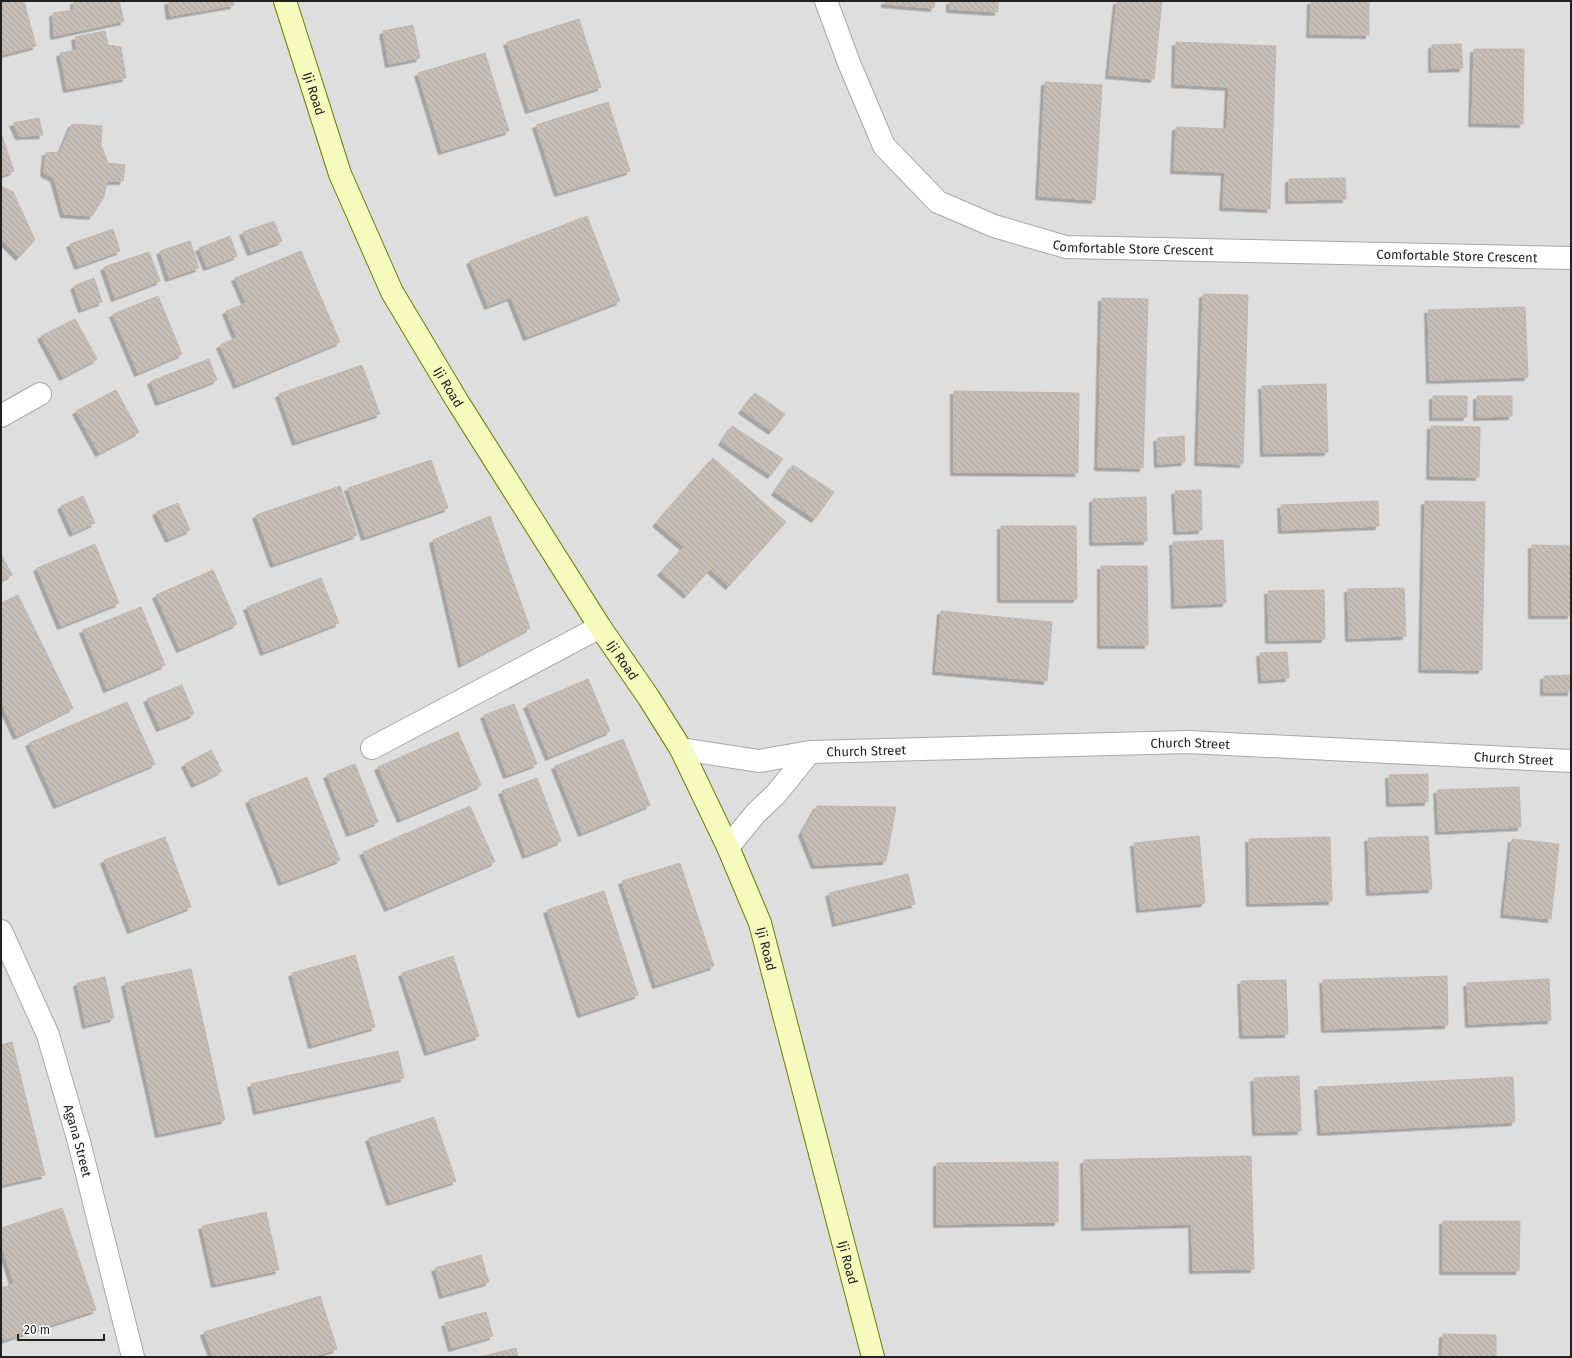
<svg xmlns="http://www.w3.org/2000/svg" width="1572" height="1358" viewBox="0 0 1572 1358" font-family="'Fira Sans',sans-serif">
<defs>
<pattern id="building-back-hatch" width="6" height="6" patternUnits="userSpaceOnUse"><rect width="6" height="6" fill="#c7beb7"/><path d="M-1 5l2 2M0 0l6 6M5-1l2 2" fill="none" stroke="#aba39d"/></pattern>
<filter id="shadow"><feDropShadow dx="-3.5" dy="3.5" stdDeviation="0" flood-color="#0004"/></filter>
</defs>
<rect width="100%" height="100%" fill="#f2efe8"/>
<!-- residential -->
<path fill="#dfdede" d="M1 1H1571V1357H1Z"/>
<!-- building -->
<path fill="url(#building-back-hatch)" stroke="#c4b6aa" filter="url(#shadow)" d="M1 1H24L36 46 1 55Z
M74 1H119L124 21 54 36 53 13 74 10Z
M168 1H233L234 5 170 16Z
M885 1H935L934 8 885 4Z
M950 1H998V12L950 9Z
M1117 1H1162L1154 79 1109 75Z
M1311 1H1369V35L1310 34Z
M579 19 601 87 529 110 507 42Z
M413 25 420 58 389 64 383 31Z
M105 31 108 45 121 47 126 78 67 89 60 53 77 50 75 37Z
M1176 42 1276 46 1270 209 1223 207 1225 172 1174 170 1176 127 1227 129 1229 87 1175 84Z
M1461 44 1463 68 1432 69V45Z
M1474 49H1524L1523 124 1472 123Z
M485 53 509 131 442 151 418 73Z
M1045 82 1102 85 1095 200 1039 196Z
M608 102 630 171 558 193 536 125Z
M39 118 43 135 19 136 13 123Z
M72 124 102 126 101 145 108 163 125 165 123 181H107L104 197 92 216 64 214 54 178 44 173 46 152 60 153Z
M1 133 14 171 1 176Z
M1345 178 1346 199 1289 200V179Z
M1 186 13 192 35 240 19 257 1 239Z
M587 216 620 301 527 337 511 297 488 306 470 261Z
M274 221 282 241 251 252 243 232Z
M113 229 120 251 78 266 70 244Z
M230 236 237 256 207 267 199 248Z
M190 241 199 268 169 278 160 251Z
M301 251 340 342 237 385 220 345 237 338 226 311 246 303 235 278Z
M149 252 160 281 115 298 104 267Z
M94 278 102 302 82 309 74 286Z
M1203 294 1248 295 1243 464 1198 462Z
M158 296 182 354 138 373 113 314Z
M1102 298 1148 299 1143 468 1098 467Z
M1525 307 1528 377 1430 380 1428 310Z
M75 319 97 359 63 377 41 336Z
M209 359 217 380 159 402 151 381Z
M362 365 380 414 296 442 279 394Z
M1326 384 1328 452 1264 453 1262 386Z
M116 390 139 432 99 453 76 411Z
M954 391 1079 393 1078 473 954 472Z
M755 393 785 414 772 431 742 410Z
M1433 396H1467V417H1433Z
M1477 396H1512V416L1477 417Z
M732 426 783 459 771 475 722 442Z
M1431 426 1480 427 1479 477 1430 476Z
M1184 436 1185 462 1158 464 1157 438Z
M713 458 786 522 729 586 710 569 687 595 661 572 684 547 656 523Z
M431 460 448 508 365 537 348 488Z
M793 465 834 492 815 519 775 492Z
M340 486 357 535 274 564 256 515Z
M1201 490 1202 530 1177 531 1175 491Z
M83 496 95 523 73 533 61 506Z
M1146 497 1147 541 1093 542V499Z
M1378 501 1379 526 1282 530 1281 505Z
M1425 501 1485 502 1482 670 1422 669Z
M178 503 190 530 169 539 156 512Z
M490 516 530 628 462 664 433 540Z
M1001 526H1076L1077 599H1001Z
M1223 540 1226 603 1175 605 1173 542Z
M95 544 119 603 61 626 37 568Z
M1532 545 1571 546V615H1532Z
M1 554 12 575 1 580Z
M1101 566H1147L1148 645H1101Z
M213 570 237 624 180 649 156 595Z
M321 578 339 623 264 652 247 607Z
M1404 588 1406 636 1349 638 1348 589Z
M1324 590 1325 639 1269 640 1268 591Z
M18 595 73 708 17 736 1 702V603Z
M141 607 165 665 107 689 83 630Z
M941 611 1052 622 1047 681 936 671Z
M1287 652 1289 678 1262 680 1260 653Z
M1571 675V692H1544V676Z
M588 679 610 731 549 757 527 705Z
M182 685 194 714 160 728 147 699Z
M127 702 155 764 57 805 29 743Z
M514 704 537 764 507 775 484 715Z
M458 732 481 785 401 819 378 767Z
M623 739 650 805 582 833 555 766Z
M211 750 222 771 195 784 185 764Z
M355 764 378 822 350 833 327 775Z
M1428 774V802L1390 803 1389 775Z
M307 777 340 860 282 882 249 800Z
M537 778 561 841 526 855 502 791Z
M1519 787 1521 827 1439 831 1437 790Z
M470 806 495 862 388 908 363 852Z
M817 806 896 807 886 861 815 865 802 833Z
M1199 836 1205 903 1140 909 1134 843Z
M1428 836 1432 889 1370 892 1368 838Z
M165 837 191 907 131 930 104 860Z
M1330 837 1332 901 1250 903 1249 839Z
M1512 839 1559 844 1551 919 1504 914Z
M680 863 714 966 656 985 622 881Z
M908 874 915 904 836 923 829 893Z
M604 891 638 995 581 1014 547 910Z
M355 955 375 1027 312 1045 292 973Z
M453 956 479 1036 428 1052 402 973Z
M191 969 225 1120 159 1134 125 983Z
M1447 976 1448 1025 1325 1029 1323 980Z
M105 977 114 1018 86 1025 77 983Z
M1549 979 1551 1020 1469 1024 1467 983Z
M1286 980 1288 1034 1243 1035 1241 981Z
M12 1042 45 1175 1 1185V1045Z
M398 1051 404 1078 257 1111 251 1084Z
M1299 1076 1301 1131 1256 1132 1254 1078Z
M1513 1077 1515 1122 1321 1132 1318 1087Z
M434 1117 456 1181 390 1202 369 1138Z
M1251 1156 1254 1269 1193 1270 1192 1224 1085 1227 1084 1160Z
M1058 1162V1222L937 1224V1163Z
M62 1208 96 1310 4 1340 1 1332V1288L14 1284 1 1244V1228Z
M266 1212 279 1270 215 1284 202 1226Z
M1443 1221H1520L1519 1271H1443Z
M481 1255 489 1282 443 1295 435 1268Z
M320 1296 337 1349 310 1357H213L204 1332Z
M486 1312 493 1336 452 1348 445 1323Z
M1443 1334 1496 1335V1357H1442Z
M516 1348 518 1357H480Z"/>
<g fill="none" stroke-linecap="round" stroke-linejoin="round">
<!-- street casing -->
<g stroke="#a8a8a8" stroke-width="24">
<g id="street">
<path id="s1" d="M826 1 849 63 884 146 938 202 994 226 1066 247 1571 258"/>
<path d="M1 416 40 394"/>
<path d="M372 748 600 627"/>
<path id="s2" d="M681 749 759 761 810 752 1188 742 1571 761"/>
<path d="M728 847 756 813 776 794 810 752"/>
<path id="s3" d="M1 931 48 1035 79 1142 133 1357"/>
</g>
</g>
<!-- secondary casing -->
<g stroke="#6c7e03" stroke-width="24">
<g id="secondary">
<path id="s4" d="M285 1 340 174 392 292 456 399 600 627 649 698 681 749 728 847 760 923 873 1357"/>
</g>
</g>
<!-- street -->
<use href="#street" stroke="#fff" stroke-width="22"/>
<!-- secondary -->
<use href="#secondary" stroke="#f6fbbd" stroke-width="22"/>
</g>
<g text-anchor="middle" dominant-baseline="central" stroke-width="3" stroke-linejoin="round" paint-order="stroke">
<!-- street labels -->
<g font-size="13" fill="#212121" stroke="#fff">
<text stroke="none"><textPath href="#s4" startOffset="97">Iji Road</textPath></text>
<text stroke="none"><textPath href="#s1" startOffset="437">Comfortable Store Crescent</textPath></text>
<text stroke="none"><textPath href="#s1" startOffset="761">Comfortable Store Crescent</textPath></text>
<text stroke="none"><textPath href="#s4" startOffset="421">Iji Road</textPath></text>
<text stroke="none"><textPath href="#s4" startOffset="745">Iji Road</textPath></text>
<text stroke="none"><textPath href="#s2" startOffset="511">Church Street</textPath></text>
<text stroke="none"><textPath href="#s2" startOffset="187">Church Street</textPath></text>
<text stroke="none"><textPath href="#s2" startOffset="835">Church Street</textPath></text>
<text stroke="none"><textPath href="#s4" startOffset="1069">Iji Road</textPath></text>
<text stroke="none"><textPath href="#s3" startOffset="224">Agana Street</textPath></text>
<text stroke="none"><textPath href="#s4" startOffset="1393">Iji Road</textPath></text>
</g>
</g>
<!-- border -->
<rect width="1572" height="1358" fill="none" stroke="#212121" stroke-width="4"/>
<!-- scale -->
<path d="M18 1334v6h86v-6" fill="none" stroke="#212121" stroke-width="2"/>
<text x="24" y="1334" font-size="12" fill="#212121" stroke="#ffffff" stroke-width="3" paint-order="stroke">20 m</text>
</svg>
